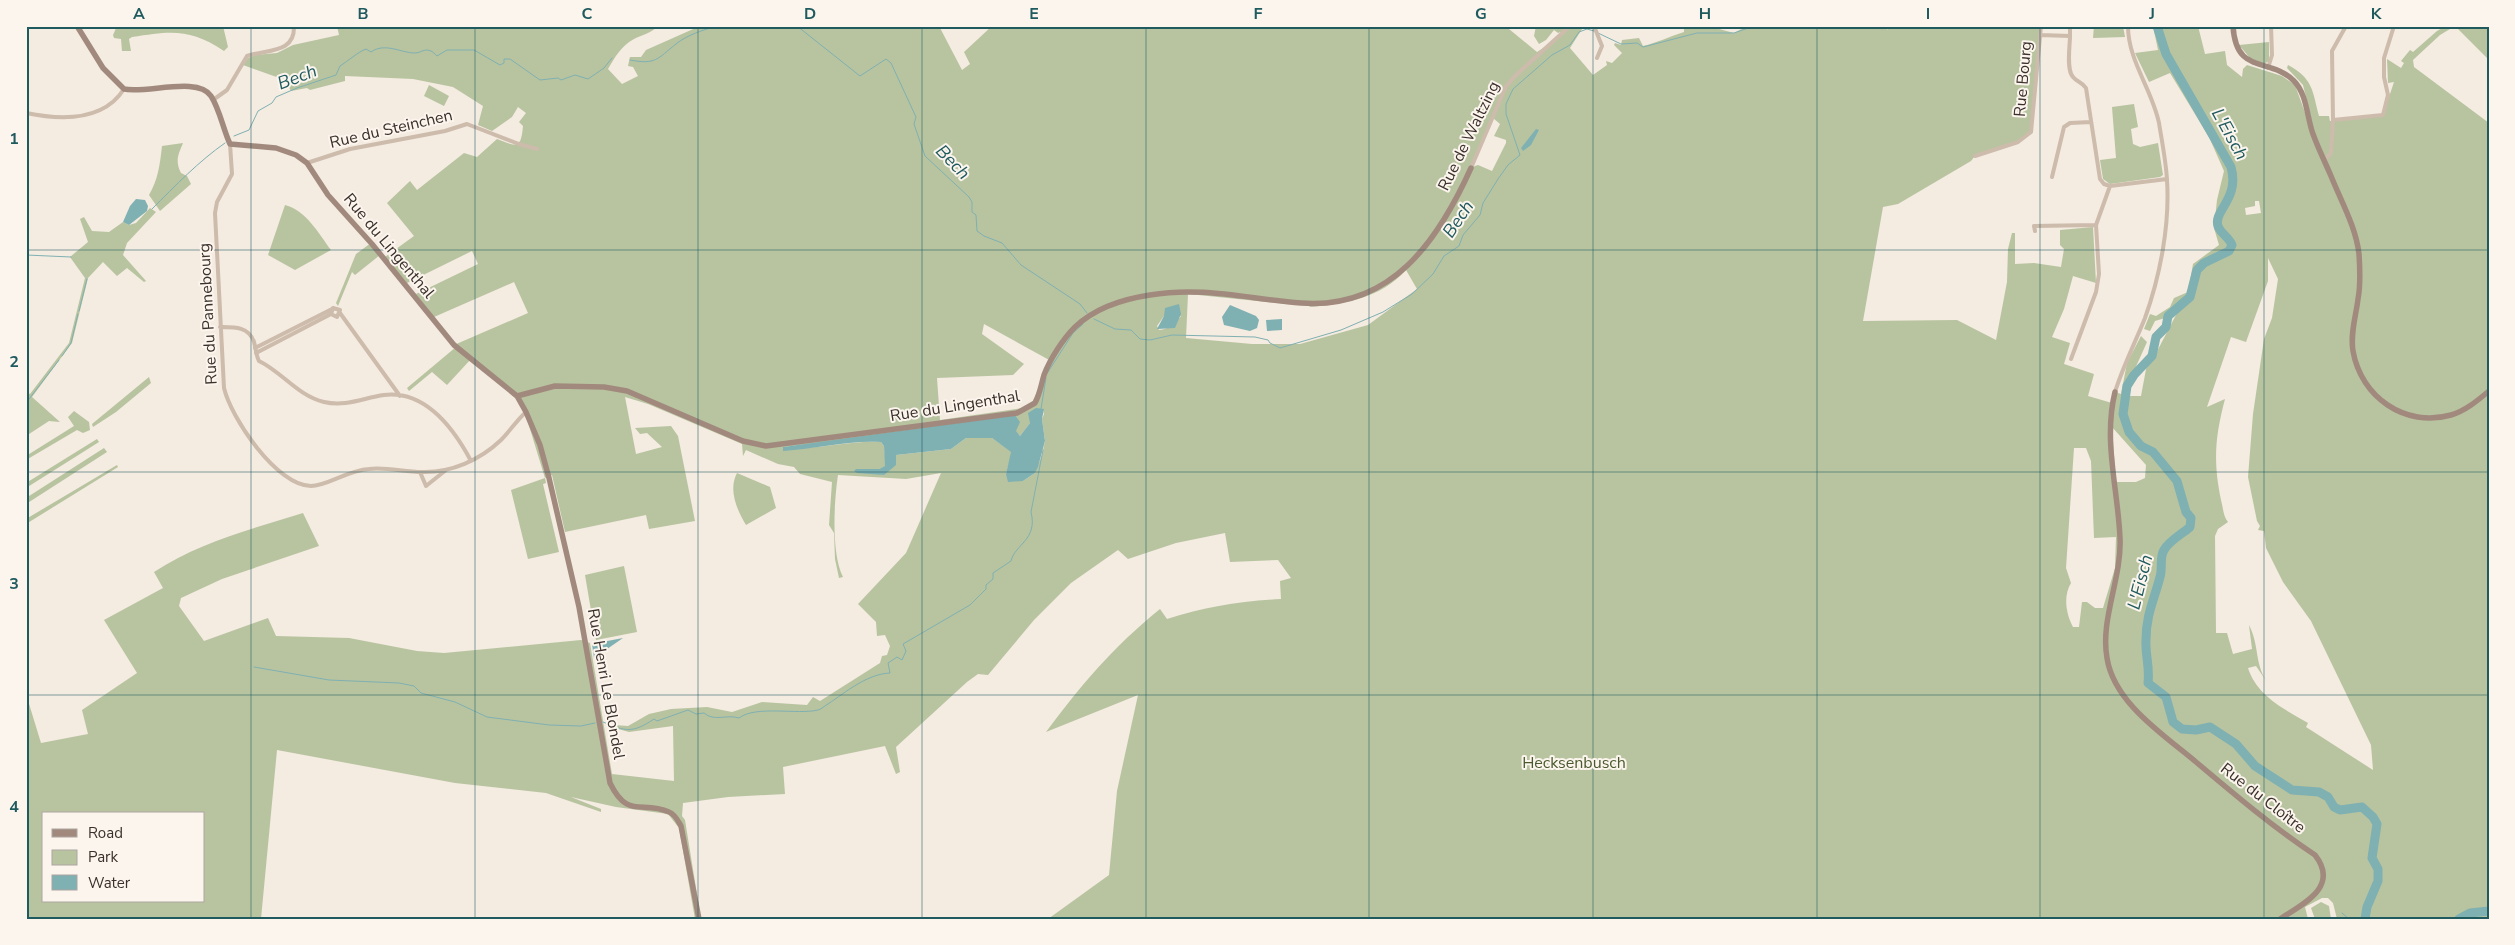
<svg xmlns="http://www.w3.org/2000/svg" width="2515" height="945" viewBox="0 0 2515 945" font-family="'Nunito Sans',sans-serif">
<rect width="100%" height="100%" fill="#f4ebe1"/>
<!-- green -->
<path fill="#b8c4a0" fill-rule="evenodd" d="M117 26H223L228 47 224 51C190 28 171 31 132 37L129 39 131 51H122L121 39 114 38 113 35Z
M337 26H658C651 33 642 35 634 39 621 46 615 57 608 69L622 84 638 76 633 67 628 66 630 57H641L646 50 700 26H939L962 70 970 64 964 52 992 26H1511L1509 29 1537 52 1553 42 1563 31 1558 33 1554 30 1546 40 1539 44 1534 36 1536 26 1553 28 1556 26H1584L1570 48 1593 75 1607 65 1606 61 1612 63 1622 53 1614 45 1615 43 1621 45 1622 40 1639 38 1643 46C1657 43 1670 36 1684 32V27L1708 26 1734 33 1747 26H1887V30L1890 26H2041L2031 132 2025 138 1975 156 1971 161 1898 204 1883 207 1863 321 1957 320 1996 340 2007 282 2008 249 2012 233H2015V264L2034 263 2061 267 2064 249 2060 245V230L2093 227 2096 283 2073 276 2064 309 2052 337 2070 343 2064 364 2094 374 2088 396 2112 403 2115 392 2121 394 2127 363 2141 336 2147 342 2122 398 2127 400 2128 396H2141L2147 364 2153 359 2177 313 2167 314 2165 318 2155 321 2150 331 2144 329 2150 314 2156 316 2170 307 2174 298 2188 292 2193 264 2219 245 2214 228 2217 200 2224 171 2209 137 2170 73 2149 82 2135 53 2158 50 2153 26H2198L2205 54 2225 51 2227 65 2242 77 2243 69 2247 65 2282 76 2295 85 2307 118 2311 117 2303 85 2287 68 2288 65C2313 79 2312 89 2319 116H2329L2330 121 2383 115 2394 82 2388 83 2387 59 2401 68 2404 63 2401 61 2410 50 2413 52 2437 31 2446 26H2455L2440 35 2413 60 2414 67 2489 123V919H2337L2333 903 2328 898H2322L2305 907 2308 919H1048L1109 875 1117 791 1138 695 1046 732C1083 683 1112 648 1160 609L1167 619C1205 607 1240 601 1281 599L1280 581 1291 578 1278 560 1230 562 1225 533 1176 543 1128 559 1118 550 1071 583 1034 620 988 675 978 674 967 682 896 747 900 772 896 774 885 746 783 767 785 794 728 797 683 803 682 816 685 820 701 919H695L679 828 668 814 616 807 571 797 601 809V812L546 793 455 783 277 750 261 919H26V694L41 743 88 734 82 710 137 673 104 620 163 588 154 572C199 542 252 529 303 513L319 546 222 579 181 598 179 606 204 641 268 618 276 636 349 638 417 651 444 653 581 640 590 643 612 774 674 781 673 726 629 732 615 728 614 725 628 726 649 714 671 709 707 707 732 712 762 702 807 705 813 697 820 701 880 663 882 656 887 655 890 646 885 635 877 636 876 622 858 604 906 553 941 473 906 479 838 475C834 502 831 553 843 577L839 578 835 559 834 533 829 525 832 482 800 474 794 467 778 464 746 450 743 456 742 444 648 404 625 397 636 454 662 447 647 433 640 434 635 428 671 426 678 436 695 521 649 529 646 515 565 532 552 475 545 478 546 483 543 484 559 552 528 559 511 490 545 478 522 403 471 359 447 385 432 372 409 391 407 388 456 347 454 345 528 313 514 282 434 317 416 294 478 264 472 251 407 283 385 257 414 236 387 203 410 181 417 190 464 153 477 157 497 139C517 147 521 149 523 126L519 122 526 113 518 107 512 117 492 131 478 125 483 106 453 87 413 79 345 76V81L310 90 307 88 291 91 285 80 243 65 248 58 255 55 277 53 293 45 339 35ZM1493 118 1500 124 1494 136 1506 140V143L1492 171 1478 165 1472 167ZM2255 201H2259L2261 213 2246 215 2245 208 2255 206ZM2268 258 2278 279 2272 318 2264 339 2253 414 2248 477 2257 521 2260 526 2258 530 2264 531 2266 548 2283 582 2311 621 2371 745 2373 770 2306 727 2308 723C2284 709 2257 696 2248 668L2256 666 2267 682C2254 662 2260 647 2249 625L2252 649 2233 654 2227 633H2216L2215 536 2218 529 2228 522C2223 516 2223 507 2221 500 2213 461 2215 437 2225 399L2207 407 2231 337 2246 342 2268 281ZM1406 270 1417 289 1368 325 1300 344H1252L1186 338 1188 294 1286 304H1313L1309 307C1345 304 1381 298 1406 270ZM1164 316H1181C1175 324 1169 329 1159 330L1157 326ZM984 324 1051 361 1030 407 940 420 937 378 1013 375 1024 364 982 334ZM1041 409H1043L1044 414 1042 419 1045 441 1042 455 1035 473 1023 481 1006 474 1012 452 992 438H966L951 449 896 455 884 475 856 469H879L886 466 884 446 881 442C848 440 816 451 783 447L820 443 1015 431 1020 436ZM2112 427 2146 465 2145 478 2136 482H2116ZM2074 448H2086L2091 461 2094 538 2116 537 2115 568 2103 608H2095L2087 602H2082L2079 627H2073C2066 614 2063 596 2071 583L2066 568ZM44 814H204V901H44Z
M2094 26H2123L2125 37 2093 38Z
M2455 26H2489V60Z
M2269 42V61L2264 64 2250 58 2239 45Z
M429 85 449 96 444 106 424 96Z
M2134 104 2138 127 2131 129 2133 144 2140 147 2158 143 2163 175 2160 177 2110 184 2103 179 2100 160 2116 158 2112 107Z
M183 143C178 155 175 161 181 173L187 176 191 184 160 211 149 195C158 180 160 164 162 146Z
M285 205C306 210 319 234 331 250L295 270 268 255Z
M150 208 156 212 127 243 123 255 146 281 144 282 127 268 117 276 103 262 88 278 72 343 32 397 60 422 49 421 26 436V392L30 394 69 343 85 278 70 257 88 242 80 219 84 217 92 231 109 232 123 222 129 225 136 223Z
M371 243 380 255 355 275 352 272 338 306 336 303 356 254Z
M149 377 151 383 116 412 93 427 92 424Z
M74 411 89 422 90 430 83 433 77 430 26 460V456L74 426 68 417Z
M97 439 99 442 26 488V483Z
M104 448 107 452 26 504V498Z
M117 465 118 467 26 524V519Z
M737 473 770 487 776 508 746 525C737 510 728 490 737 473Z
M624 566 637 632 596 640 585 575Z
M2321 902 2329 906 2331 919H2315L2311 908Z"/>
<!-- water -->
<path fill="#7fb0b2" d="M1536 129 1539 130 1531 145 1523 151 1521 148Z
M136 199 145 200 148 206 147 211 129 225 123 222 130 206Z
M1179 304 1181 314 1175 328 1157 329 1164 316 1165 308Z
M1230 305 1256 316 1259 320 1257 328 1250 331 1224 325 1222 317Z
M1282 319V330L1267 331 1266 320Z
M1036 408 1044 409 1042 419 1045 441 1038 467 1035 473 1023 481 1008 482 1006 474 1011 452 992 438H966L951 449 896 455V465L884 475 857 473 854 471 856 469H879L885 466 884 446 881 442C848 440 816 449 783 451V447L1015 415 1020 422 1016 431 1020 436 1030 423 1028 413Z
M623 638 594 658 592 644Z"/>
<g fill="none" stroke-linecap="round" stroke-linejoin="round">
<!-- stream -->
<path stroke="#7fb0b2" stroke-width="1" d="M797 26 860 76 886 59 891 63 916 117 914 124 925 156 969 197 972 202V212L976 215 977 231 984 236 1002 243 1021 265 1080 304 1087 313
M1598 33 1621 44 1637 43 1643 47 1697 33H1734L1754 26
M630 60C656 65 657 59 676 44 687 35 703 30 717 26
M234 136 249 130 258 111 272 103 276 97 297 88 336 75 340 66C348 61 358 52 366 49L371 52C385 42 401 53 415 53 421 53 424 48 431 51 432 51 436 55 437 56L447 50H474L500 65 504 63V59H510L540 80 558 78 561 80 575 75 588 79 604 68 612 58
M152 209C175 186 199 161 225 143
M26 255 71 257
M79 311 87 279
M1094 319 1115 329 1131 330 1140 339 1150 340 1172 335 1255 337 1268 340 1270 343 1280 348 1341 330 1383 312 1412 294 1433 274 1444 256 1459 246 1463 235 1480 215 1483 203 1498 179 1508 165 1520 155 1506 114V104L1513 89 1552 55 1570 45 1579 32 1587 29 1594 31
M62 356 71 343 78 314
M1048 372 1073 333 1083 324
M26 403 59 360
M1041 409 1046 378
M254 667 329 680 399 683 414 686 421 693 455 702 487 717 549 725 581 726 595 723
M603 722C626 732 633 733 654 719L657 721 688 710 696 714 704 713C714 722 727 714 739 718 756 705 798 715 818 710 822 709 824 706 828 704 846 692 867 674 890 673L888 663 897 657 902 660 906 651 903 644 970 605 986 589V585L993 579V573L1011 561C1015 544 1038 540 1031 512L1043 450
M2342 913 2349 919
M2352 919 2364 918"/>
<!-- river -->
<path stroke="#7fb0b2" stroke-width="9" d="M2157 26 2166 54 2231 167C2240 199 2213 211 2218 226 2220 233 2229 237 2232 245L2229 251 2204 263 2197 270 2190 297 2168 316 2166 327 2156 337 2152 356 2134 375 2127 386 2123 414 2129 432 2141 446 2153 452 2177 481 2186 512 2191 518 2190 527C2182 534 2169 541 2164 550 2159 558 2163 568 2160 577 2154 600 2146 615 2146 640 2145 656 2150 665 2148 683L2166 697 2173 722 2182 729 2196 730 2210 727 2236 744 2255 766 2292 790 2319 792 2328 797 2334 807 2340 810 2362 807 2373 817 2377 824 2372 858 2378 869V881L2367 907 2365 919
M2459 919 2470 913 2489 911"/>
<!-- street -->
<path stroke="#cdbbac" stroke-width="4" d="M1594 26 1602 46 1597 58
M2070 26V36
M2040 35 2070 36C2070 46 2066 70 2073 77 2077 82 2082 82 2086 88L2100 179 2104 184 2110 186
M2268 68 2272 55 2271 26
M213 100 227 90 247 56C267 49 295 54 294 26
M26 113C60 120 103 122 124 89
M2333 120 2332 51 2346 26
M230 144 232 174 217 202 215 213 224 388C231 418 277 486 311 486 327 486 348 470 369 469 387 467 404 472 422 472 451 473 480 460 501 440 510 431 517 420 526 412
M1975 156 2018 142 2031 132 2041 26
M2324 160 2331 153 2333 120 2383 115 2388 95 2384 77V58L2394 26
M307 163 350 149 445 131 467 124 519 144 537 149
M1471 168 1506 86 1515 76 1570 26
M2052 177 2064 127 2070 123 2091 122
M2035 231 2034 226 2096 225
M340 313 400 396
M220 327C233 327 249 326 254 342 256 349 256 355 259 361 282 372 298 396 324 402 346 407 363 398 384 395 426 390 454 429 471 461
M255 348 332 309
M256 353 331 314 333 308 340 310 337 317 331 314
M2071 359 2096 292 2099 274 2096 225 2110 186 2167 179
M2115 392C2123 366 2135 343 2145 318 2160 276 2170 225 2167 180 2166 161 2162 142 2159 123 2152 89 2128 61 2128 26
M420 472 426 486 446 470"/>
<!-- secondary -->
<path stroke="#a18a7d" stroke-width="5.5" d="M77 26 103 68 124 89C146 94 198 76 211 96 220 110 223 129 230 144L276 148 296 155 307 163 328 195 372 244 454 345 517 396 526 412 540 445 549 478 579 607 610 783C628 820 642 800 669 812 675 814 678 821 681 826L699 919
M2233 26C2236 76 2269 56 2294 81 2307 94 2307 118 2313 134 2318 148 2325 162 2331 176 2341 201 2356 227 2359 254 2360 269 2361 284 2358 299 2356 316 2350 334 2353 351 2361 397 2405 428 2451 415 2465 411 2477 401 2489 391
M2115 392C2103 441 2118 489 2120 538 2122 578 2100 619 2107 658 2114 703 2164 735 2196 762 2235 795 2273 827 2315 855 2340 887 2303 904 2280 919
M517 396 555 386 604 387 627 391 743 441 766 446 1017 413 1035 403C1040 394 1041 385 1044 375 1050 359 1063 339 1075 327 1095 308 1123 299 1150 295 1203 286 1248 299 1301 303 1391 310 1438 241 1471 168"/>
</g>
<!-- grid -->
<path fill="none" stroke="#1f5a5e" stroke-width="1" stroke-opacity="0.55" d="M251 26V919M475 26V919M698 26V919M922 26V919M1146 26V919M1369 26V919M1593 26V919M1817 26V919M2040 26V919M2264 26V919M26 250H2489M26 472H2489M26 695H2489"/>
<g text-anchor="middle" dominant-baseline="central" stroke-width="4" stroke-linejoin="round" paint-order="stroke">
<!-- street labels -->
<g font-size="16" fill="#3b302b" stroke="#fbf5ee">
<text transform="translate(2023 79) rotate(-85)">Rue Bourg</text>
<text transform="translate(391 129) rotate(-13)">Rue du Steinchen</text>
<text transform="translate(1469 136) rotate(-64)">Rue de Waltzing</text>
<text transform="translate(389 246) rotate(50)">Rue du Lingenthal</text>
<text transform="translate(208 314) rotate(-93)">Rue du Pannebourg</text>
<text transform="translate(955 406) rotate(-9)">Rue du Lingenthal</text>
<text transform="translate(606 684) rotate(80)">Rue Henri Le Blondel</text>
<text transform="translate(2263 798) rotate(38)">Rue du Cloître</text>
</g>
<!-- park labels -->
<g font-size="16" fill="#4a5a2e" stroke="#fbf5ee">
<text x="1574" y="763">Hecksenbusch</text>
</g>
<!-- water labels -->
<g font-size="18" font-style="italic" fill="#1f5a5e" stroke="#fbf5ee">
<text transform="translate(297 77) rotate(-21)">Bech</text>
<text transform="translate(2230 134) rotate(61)">L'Eisch</text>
<text transform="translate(953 162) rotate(46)">Bech</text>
<text transform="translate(1458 219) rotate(-56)">Bech</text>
<text transform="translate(2140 582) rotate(-76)">L'Eisch</text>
</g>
</g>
<!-- border -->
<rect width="2515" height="945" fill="none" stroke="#fbf5ee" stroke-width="55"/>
<!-- legend -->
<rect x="42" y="812" width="162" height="90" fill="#fbf5ee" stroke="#aea6a0"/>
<rect x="52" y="829" width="25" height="8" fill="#a18a7d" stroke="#aea6a0"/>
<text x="88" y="838" font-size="15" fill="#3b302b">Road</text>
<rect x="52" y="850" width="25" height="15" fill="#b8c4a0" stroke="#aea6a0"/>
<text x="88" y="862" font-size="15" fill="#3b302b">Park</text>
<rect x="52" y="875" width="25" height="15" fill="#7fb0b2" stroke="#aea6a0"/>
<text x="88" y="888" font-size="15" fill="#3b302b">Water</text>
<rect x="28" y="28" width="2460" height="890" fill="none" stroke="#1f5a5e" stroke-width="2"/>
<g font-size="16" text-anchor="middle" font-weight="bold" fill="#1f5a5e">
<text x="139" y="19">A</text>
<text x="363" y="19">B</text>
<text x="587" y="19">C</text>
<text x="810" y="19">D</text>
<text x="1034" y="19">E</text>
<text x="1258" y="19">F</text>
<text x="1481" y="19">G</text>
<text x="1705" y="19">H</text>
<text x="1928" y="19">I</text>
<text x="2152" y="19">J</text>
<text x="2376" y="19">K</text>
<text x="14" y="144">1</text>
<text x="14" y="367">2</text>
<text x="14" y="589">3</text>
<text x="14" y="812">4</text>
</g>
</svg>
